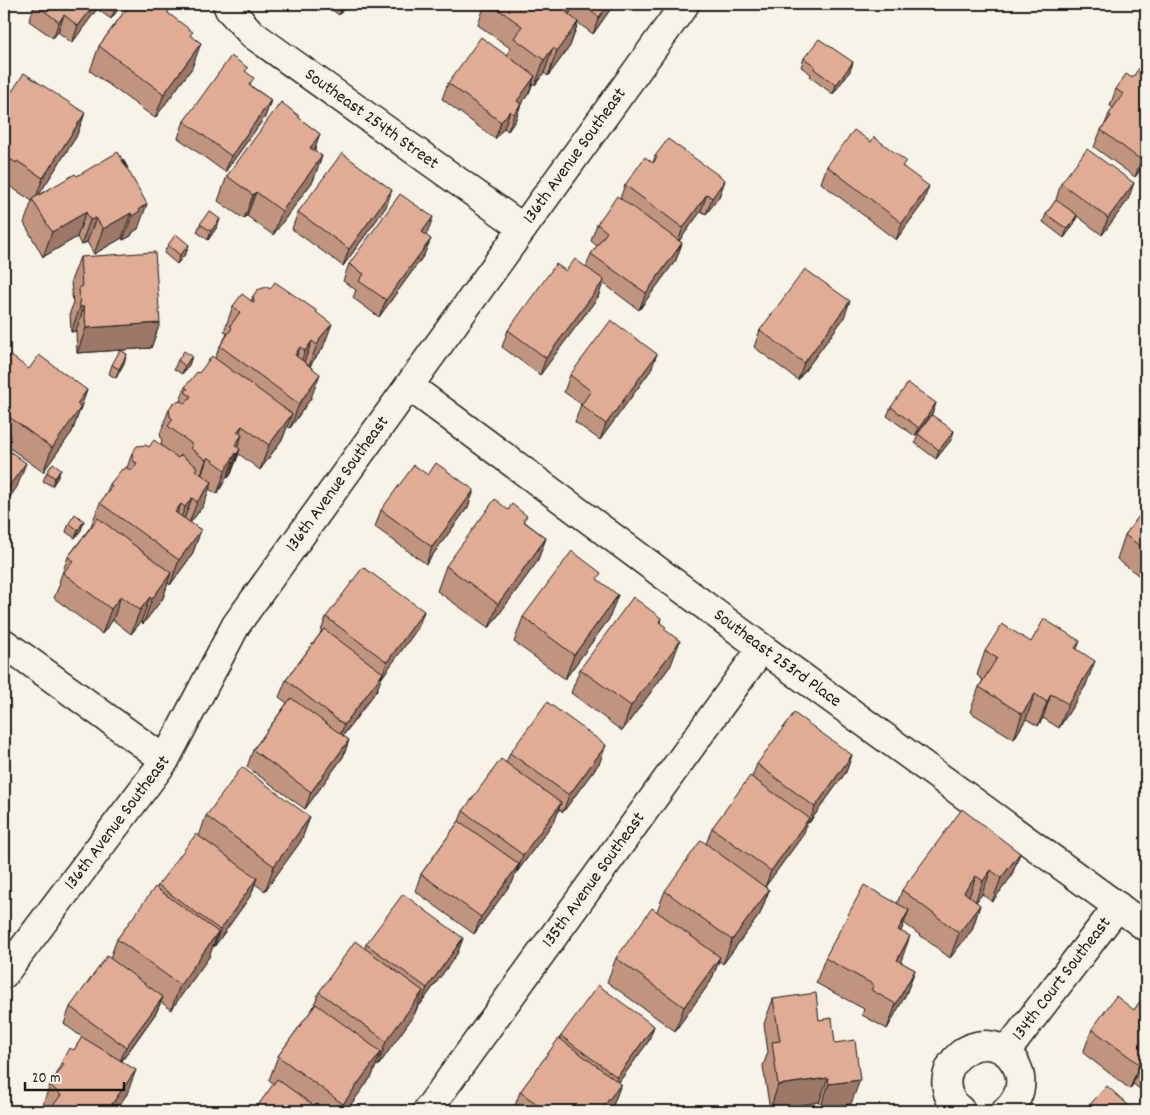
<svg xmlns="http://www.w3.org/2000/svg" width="1150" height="1115" viewBox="0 0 1150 1115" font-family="Dekko,sans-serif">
<rect width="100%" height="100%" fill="#f7f3e8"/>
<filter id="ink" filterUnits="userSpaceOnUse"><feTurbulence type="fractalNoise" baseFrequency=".02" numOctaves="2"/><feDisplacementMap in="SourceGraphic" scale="10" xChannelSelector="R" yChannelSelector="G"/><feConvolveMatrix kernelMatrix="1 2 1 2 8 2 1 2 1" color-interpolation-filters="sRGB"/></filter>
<g filter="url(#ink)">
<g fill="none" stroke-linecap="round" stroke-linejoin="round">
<!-- minor casing -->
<g stroke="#1c1c1c" stroke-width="31">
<g id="minor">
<path id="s1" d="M227 4 229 9 252 34 523 228"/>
<path id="s2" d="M409 386 762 648 1146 927"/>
<path d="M4 643 165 760"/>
<path id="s3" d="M4 974 165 760 236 625 685 4"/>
<path id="s4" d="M1006 1052 1118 906"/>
<path id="s5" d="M427 1111 762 648"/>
<path d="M961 1111C959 1108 955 1106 953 1103 928 1066 980 1025 1010 1056 1015 1062 1019 1069 1020 1077 1022 1091 1016 1102 1006 1111"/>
</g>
</g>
<!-- minor -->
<use href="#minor" stroke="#f7f3e8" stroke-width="28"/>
</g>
<!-- wall -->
<path fill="#c19480" stroke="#1c1c1c" d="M35 4H122L111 19 97 9 72 43 58 32 53 38 29 21Z
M130 4H161L160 6 191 36 192 68 155 118 90 71 99 46Z
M324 4H347L339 15Z
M485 4H613L612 7 593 34 578 23 570 46 548 76 544 73 535 85 533 83 529 93 521 104 515 121 508 131 504 128 495 139 442 99 448 83 507 56 510 48 478 25Z
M804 58 853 62 850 71 833 94 810 77 811 74 801 67Z
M1146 60V162L1135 177 1094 147 1101 130 1105 124 1109 114 1113 108 1110 106 1116 89 1132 78Z
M246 72 251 86 271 100 265 117 225 172 178 138 184 121Z
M4 104 85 113 76 137 38 196 77 176 127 169 138 229 133 232 131 236 123 240 122 238 94 254 87 242 81 245 77 237 43 257 24 223 32 201 8 185 7 187 4 185Z
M299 116 298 118 320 134 314 151 322 156 313 181 273 235 247 216 244 219 218 201 227 176Z
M655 156 725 180 719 197 706 214 701 211 679 241 682 243 676 260 639 310 603 283 598 297 540 375 502 347 508 330 566 271 586 267 591 254 597 246 591 241 597 224 620 198 625 185 653 163Z
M827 166 904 167 923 203 896 240 821 183Z
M1061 183 1128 200 1102 235 1077 216 1074 224 1064 238 1043 222 1046 214 1056 200Z
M386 207 343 266 292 229 298 212Z
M220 219 217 227 208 240 197 232 200 224Z
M427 234 426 235 424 255 379 317 353 298 356 290 343 281 349 264Z
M168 245H189L186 253 177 264 164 253Z
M80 257 160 323 151 348 77 353 76 331 71 332 70 312 73 305 71 281Z
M270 289 316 312 323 348 313 361 310 366 311 398 290 428 287 426 283 438 260 470 239 454 231 474 228 478 227 477 217 494 209 489 203 506 190 523 201 530 192 555 170 585 168 583 163 598 143 624 141 622 131 634 113 620 102 634 54 598 60 583 59 582 68 557 91 526 100 503 106 494 110 484 127 468 132 453 149 447 161 445 162 442 160 434 169 409 180 401 185 387 215 358 220 346 226 336 227 333 224 331 233 306 251 301 253 296Z
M844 318 798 380 754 347 760 330Z
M192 356 189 365 182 374 174 369 178 360Z
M124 363 116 378 109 374 112 365Z
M4 364 29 369 87 390 72 432 43 472 4 444Z
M651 370 600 440 575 422 581 404 564 392 570 375Z
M936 403 933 412 915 436 887 416 891 407Z
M954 431 951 440 936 459 915 443 918 434Z
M47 472 58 477 52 486 43 481Z
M428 475 474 490 468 507 426 564 375 527 381 510Z
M1146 507V581L1117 559 1125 535Z
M84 521 81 530 75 538 66 532 69 523Z
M525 522 546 538 537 562 489 628 437 591 446 566Z
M599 580 609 619 565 679 514 642 523 617Z
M424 611 418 628 381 678 377 690 343 736 349 740 343 757 305 809 247 767 253 750 287 703 279 697 286 680 320 634 326 617Z
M661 618 660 623 665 630 671 665 622 731 571 693 580 669Z
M1080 641 1077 649 1086 685 1059 728 1043 718 1038 726 1026 719 1014 739 970 712 979 687 983 680 977 675 985 651 1031 642Z
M510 753 600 762 563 812 559 809 555 820 517 872 516 871 513 881 474 934 415 891 421 874 459 821 463 811 506 763Z
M852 755 846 772 809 823 807 822 803 835 765 887 769 890 760 914 723 964 719 961 711 981 675 1031 607 982 616 958 657 911 665 891 706 844 712 828 752 777 757 764Z
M206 816 310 817 301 841 265 891 255 884 251 895 214 947 213 946 209 957 171 1010 161 1002 156 1013 122 1061 127 1094 115 1111H44L41 1109 50 1085 56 1076 61 1063 74 1050 82 1037 64 1024 70 1007 110 958 117 939 157 888 158 885 199 836Z
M1020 853 1011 877 992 902 982 894 976 902 980 905 972 930 950 958 904 923 901 931 900 962 915 970 906 994 887 1029 862 1015 864 1009 816 983 825 958 897 904 902 890Z
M463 938 457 954 420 1005 419 1004 414 1015 378 1066 376 1065 372 1076 346 1111H254L274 1084 269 1080 278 1056 313 1008 319 992 365 948 366 944Z
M1146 993V1093L1133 1084 1130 1089 1083 1053 1092 1029 1134 1010Z
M773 999 819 1020 835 1043 851 1104 820 1108 819 1102 770 1110 763 1066 768 1052 764 1024Z
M654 1026 648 1042 619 1082 621 1084 612 1108 609 1111H513L520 1092 559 1039 561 1036Z"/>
<!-- shaded-wall -->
<path fill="#9d7868" stroke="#1c1c1c" d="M95 4H99L97 9 72 43 78 26Z
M117 4H122L111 19Z
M343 4H347L339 15Z
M572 4H573L566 24V12Z
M609 4H613L612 7 593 34 599 17Z
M64 15 58 32 53 38 59 22Z
M578 22 570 46 548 76 557 51Z
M201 43 192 68 155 118 164 94Z
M553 48 544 73 535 85 544 60Z
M853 62 850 71 833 94 836 85Z
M535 76 529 93 514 114 517 101Z
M271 100 265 117 225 172 231 156Z
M521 104 515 121 508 131 514 114Z
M510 111 504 128 495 139 501 122Z
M85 113 76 137 34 202 43 178Z
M320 134 312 158 310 148Z
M1146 153V162L1135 177 1141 160Z
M322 156 313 181 273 235 282 211Z
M725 180 719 197 706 214 712 198Z
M1134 183 1128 200 1102 235 1108 218Z
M929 186 923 203 896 240 902 223Z
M392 190 386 207 343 266 349 249Z
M256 192 247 216 244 219 253 195Z
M707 194 701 211 677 244 683 228Z
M147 204 138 229 133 232 131 236 123 240 132 216 139 209Z
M86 212 77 237 43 257 52 232Z
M131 213 122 238 94 254 103 229Z
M1077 215 1074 224 1064 238 1067 229Z
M433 217 427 234 416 249 422 232Z
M96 218 87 242 81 245 90 220Z
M220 219 217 227 208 240 211 231Z
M431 239 424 255 379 317 386 300Z
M682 243 676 260 639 310 646 293Z
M189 245 186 253 177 264 180 255Z
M604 280 598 297 540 375 546 358Z
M850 301 844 318 798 380 804 363Z
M80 307H84L76 331 71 332Z
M160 323 151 348 77 353 86 328Z
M332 324 323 348 313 361 311 365 308 369 319 339Z
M312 341 303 365 296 375 305 351Z
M300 347 292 372 295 355Z
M127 354 124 363 116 378 119 369Z
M657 354 651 370 600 440 606 424Z
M192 356 189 365 182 374 185 366Z
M320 374 311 398 290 428 299 404Z
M87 390 72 432 43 472 52 448 77 404Z
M936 403 933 412 915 436 919 428Z
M292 414 283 438 260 470 269 445Z
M242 426 236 443 242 435 227 477 217 494 232 452 237 432Z
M954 431 951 440 936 459 939 450Z
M240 449 231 474 228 478 237 454Z
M208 457 199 482 198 484 206 460Z
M26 463 17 487 4 506V493Z
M61 469 58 477 52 486 55 478Z
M212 482 203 506 188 526 197 502Z
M474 490 468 507 426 564 432 547Z
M192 498 183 522 176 531 185 507Z
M181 504 172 528 175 512Z
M84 521 81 530 75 538 78 530Z
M201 530 192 555 170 585 179 560Z
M546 538 537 562 489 628 498 604Z
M171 573 163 598 143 624 152 599Z
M618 595 609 619 565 679 574 655Z
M121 596 113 620 102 634 111 609Z
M150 597 141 622 131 634 140 610Z
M424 611 418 628 381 679 387 662Z
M680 641 671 665 622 731 631 706Z
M1095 661 1086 685 1059 728 1068 704Z
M383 673 377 690 338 742 344 725Z
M8 691 4 703V697Z
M1035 694 1026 719 1014 739 1022 714Z
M1051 694 1043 718 1038 726 1047 702Z
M349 740 343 757 305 809 311 792Z
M606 745 600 762 563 812 569 795Z
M852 755 846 772 809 823 815 807Z
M561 803 555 820 517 872 523 855Z
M310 817 301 841 265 891 274 866Z
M809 818 803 835 765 887 771 871Z
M1020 853 1011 877 992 902 1001 878Z
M519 864 513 881 474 934 481 917Z
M991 870 982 894 974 905 983 881Z
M976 876 968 900 964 892Z
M257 878 251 895 214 947 220 930Z
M769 890 760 914 723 964 732 940Z
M980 905 972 930 950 958 959 933Z
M909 910 900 934 898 930Z
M218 932 209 957 171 1010 180 985Z
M910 936 901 961 888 985 897 960Z
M463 938 457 954 420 1005 427 988Z
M720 957 711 981 675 1031 684 1007Z
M915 970 906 994 887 1029 896 1004Z
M423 991 414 1015 378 1066 386 1041Z
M163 997 156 1013 119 1064 126 1047Z
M654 1026 648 1042 611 1093 617 1077Z
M381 1052 372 1076 346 1111H340L343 1104Z
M1142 1059 1133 1084 1130 1089 1139 1064Z
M136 1070 127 1094 115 1111H107Z
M828 1078 819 1102 770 1110 778 1085Z
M860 1080 851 1104 820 1108 829 1084Z
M621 1084 612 1108 609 1111H600Z"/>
<!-- building -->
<path fill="#e0ac95" stroke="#1c1c1c" d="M35 4H95L78 26 64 15 59 22Z
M130 4H160L159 5 169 12 168 13 193 32 190 35 201 43 164 94 99 46Z
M491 4H572L566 12 578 22 557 51 553 48 544 60 514 38 522 26Z
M580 4H609L599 17Z
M481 37 535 76 517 101 521 104 514 114 510 111 501 122 448 83Z
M819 39 853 62 836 85 814 69 815 66 804 58Z
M231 56 248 68 245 71 254 78 249 85 271 100 231 156 184 121Z
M1145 60H1146V153L1141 160 1101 130 1111 116 1109 114 1123 94 1116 89 1126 74 1132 78Z
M24 73 85 113 43 178 17 161 16 163 4 155V104Z
M281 102 299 116 298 117 320 134 310 148 322 156 282 211 256 192 253 195 227 176Z
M854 130 871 142 874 137 906 161 902 166 929 186 902 223 827 166Z
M668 139 725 180 712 198 707 194 683 228 625 185 645 157 653 163 657 157 655 156Z
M1087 149 1134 183 1108 218 1061 183Z
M118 152 147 204 139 209 140 211 132 216 131 213 103 229 96 218 90 220 86 212 52 232 32 199 75 174 77 176Z
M342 153 392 190 349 249 298 212Z
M123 159 128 168H127L122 160Z
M400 194 433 217 422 232 431 239 386 300 359 281 364 274 349 264Z
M617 196 682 243 646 293 591 254 607 232 597 224Z
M1056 200 1077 215 1067 229 1046 214Z
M209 211 220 219 211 231 200 224Z
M176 234 189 245 180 255 168 245Z
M155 252 160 323 86 328 84 307H80L79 287H82L80 257Z
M575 259 604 280 546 358 508 330 556 264 566 271Z
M805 269 850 301 804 363 760 330Z
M275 282 317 311 316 312 332 324 319 339 320 340 317 345 312 341 305 351 300 347 295 355 320 374 299 404 220 346 232 328 230 326 240 312 233 306 242 294 254 303 253 296 257 290 267 287 270 289Z
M611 320 657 354 606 424 581 405 591 391 570 375Z
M120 350 127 354 119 369 112 365Z
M184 351 192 356 185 366 178 360Z
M10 355 29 369 39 355 87 390 77 404 81 407 52 448 4 413V364Z
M212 356 292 414 269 445 242 426 237 432 242 435 235 445 240 449 237 454 236 453 225 470 208 457 206 460 190 448 193 445 168 426 173 419 170 417 169 409 173 403 181 401 185 404 191 396 185 392 188 389 185 387 197 372 199 373Z
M908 383 936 403 919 428 891 407Z
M932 415 954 431 939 450 918 434Z
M154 440 178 458 181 455 197 467 195 470 212 482 197 502 192 498 185 507 181 504 175 512 201 530 179 560 100 503 112 486 110 484 122 469 124 470 126 467 131 471 137 463 133 461 132 453 137 446 146 445 149 447Z
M4 447 26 463 4 493Z
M53 463 61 469 55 478 47 472Z
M436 463 474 490 432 547 381 510 414 465 428 475Z
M495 499 508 510 512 504 527 516 523 521 546 538 498 604 446 566Z
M1146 507V550L1125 535Z
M75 514 84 521 78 530 69 523Z
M98 518 171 573 152 599 150 597 140 610 121 596 111 609 63 573 73 561 68 557Z
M572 551 601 573 597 579 618 595 574 655 523 617Z
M363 567 424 611 387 662 326 617Z
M633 597 661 618 659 622 666 627 664 629 680 641 631 706 580 669Z
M1044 619 1080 641 1075 648 1095 661 1068 704 1051 694 1047 702 1035 694 1022 714 979 687 997 658 985 651 1002 624 1031 642Z
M324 629 383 673 344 725 286 680Z
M4 688 8 691 4 697Z
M291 698 349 740 311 792 253 750Z
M547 702 606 745 569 795 510 753Z
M794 713 852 755 815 807 757 764Z
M501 759 561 803 523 855 463 811Z
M242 767 310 817 274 866 206 816Z
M750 776 809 818 771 871 712 828Z
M962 809 1020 853 1001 878 991 870 983 881 976 876 964 892 980 905 959 933 902 890Z
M459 821 519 864 481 917 421 874Z
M196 834 257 878 220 930 158 885Z
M701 840 769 890 732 940 665 891Z
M864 885 909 910 898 930 910 936 897 960 915 970 896 1004 871 990 874 985 825 958Z
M155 887 218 932 180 985 117 939Z
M403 894 463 938 427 988 366 944Z
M652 908 720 957 684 1007 616 958Z
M355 941 423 991 386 1041 319 992Z
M107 956 163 997 126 1047 70 1007Z
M598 985 654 1026 617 1077 561 1036Z
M816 993 819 1020 832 1018 835 1043 855 1040 860 1080 829 1084 828 1078 778 1085 772 1042 780 1041 773 999Z
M1146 993V1062L1142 1059 1139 1064 1092 1029 1116 996 1134 1010Z
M316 1004 381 1052 343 1104 278 1056Z
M82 1037 136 1070 107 1111H49L61 1095 50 1085 64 1064 61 1063 69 1048 74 1050Z
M559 1038 621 1084 600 1111H547L520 1092Z
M277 1079 321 1111H254Z
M1107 1086 1135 1111H1084Z"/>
</g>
<g text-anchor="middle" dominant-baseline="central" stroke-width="4" stroke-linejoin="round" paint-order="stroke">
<!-- street labels -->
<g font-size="18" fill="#1c1c1c" stroke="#f7f3e8">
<text stroke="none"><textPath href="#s1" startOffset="186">Southeast 254th Street</textPath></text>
<text stroke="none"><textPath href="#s3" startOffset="999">136th Avenue Southeast</textPath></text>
<text stroke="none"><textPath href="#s3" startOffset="594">136th Avenue Southeast</textPath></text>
<text stroke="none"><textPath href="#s2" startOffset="458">Southeast 253rd Place</textPath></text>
<text stroke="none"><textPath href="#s3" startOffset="189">136th Avenue Southeast</textPath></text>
<text stroke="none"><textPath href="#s5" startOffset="285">135th Avenue Southeast</textPath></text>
<text stroke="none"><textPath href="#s4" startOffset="92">134th Court Southeast</textPath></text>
</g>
</g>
<!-- margin -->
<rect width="1150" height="1115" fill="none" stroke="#f7f3e8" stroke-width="20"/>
<rect x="10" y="10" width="1130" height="1095" fill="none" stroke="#1c1c1c" stroke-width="2" filter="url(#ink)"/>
<!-- scale -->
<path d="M25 1082v8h99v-8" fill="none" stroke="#1c1c1c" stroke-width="2.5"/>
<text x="32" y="1082" font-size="15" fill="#1c1c1c" stroke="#f7f3e8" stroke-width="4" paint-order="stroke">20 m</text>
</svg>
